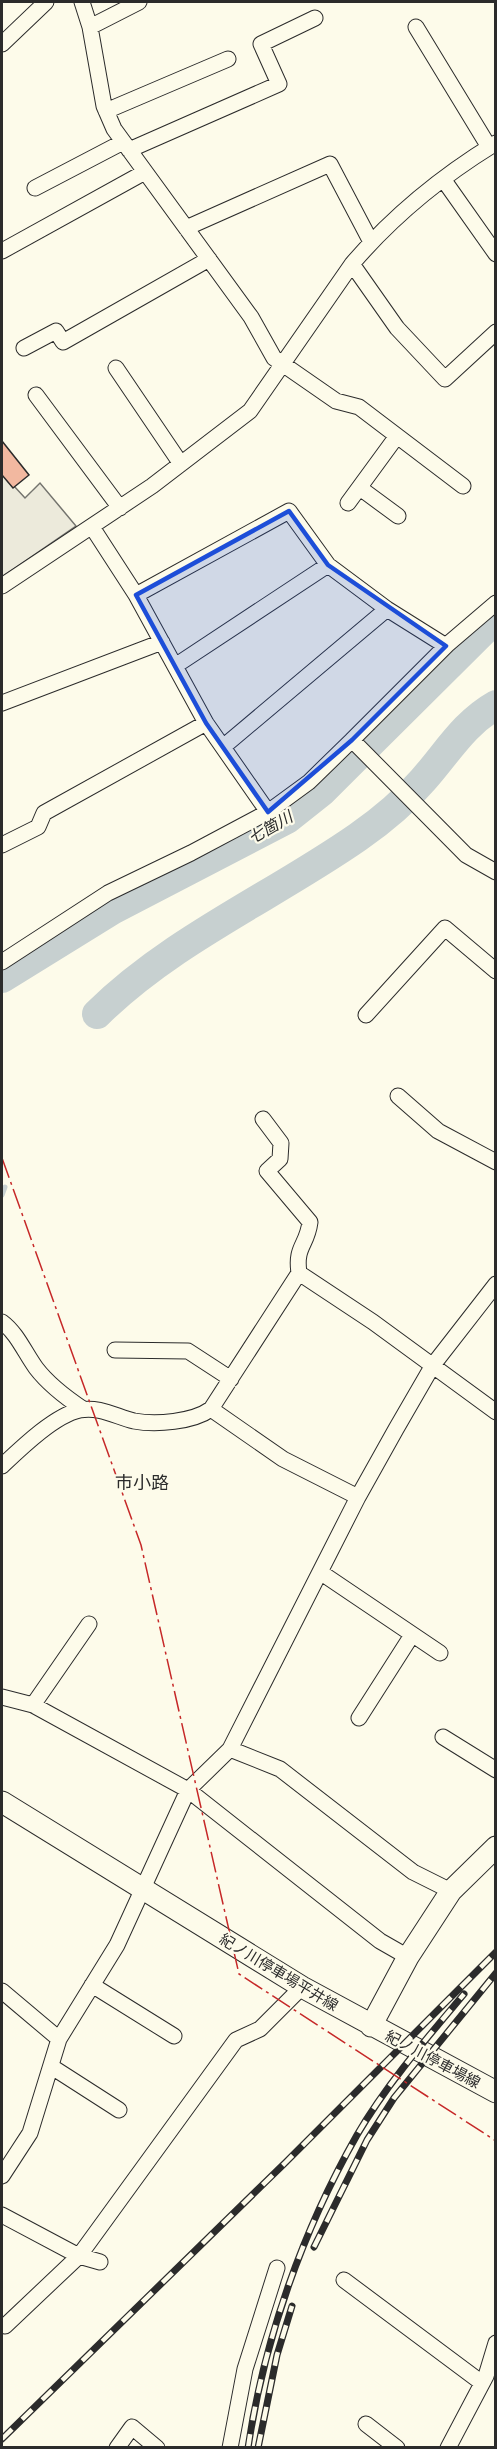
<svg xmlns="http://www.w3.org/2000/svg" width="497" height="2449" viewBox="0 0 497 2449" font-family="Mulish,'Noto Sans JP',sans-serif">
<rect width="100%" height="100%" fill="#fdfbea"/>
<!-- parking -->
<path fill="#eceadb" stroke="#74746e" stroke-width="1.5" d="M2 473 25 498 40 483 76 526 2 577Z"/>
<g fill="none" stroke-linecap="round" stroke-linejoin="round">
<!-- stream -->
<path stroke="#c7d0d0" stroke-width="5" d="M2 1195 5 1187"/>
<!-- river -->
<path stroke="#c7d0d0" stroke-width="30" d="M2 978 112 910 287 819 321 792 496 618
M97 1014C172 940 272 897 358 837 381 821 404 802 423 780 447 753 464 723 496 705"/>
</g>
<!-- building -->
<path fill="#f2b8a0" stroke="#2b2b2b" stroke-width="1.5" d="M2 441 29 475 13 488 2 475Z"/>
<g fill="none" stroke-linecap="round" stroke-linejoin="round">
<!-- street casing -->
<g stroke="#2b2b2b" stroke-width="17">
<path id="street" d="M82 2 90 27 104 106 114 129 251 317 274 358 336 401 359 407 463 486
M90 27 139 2
M416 27 489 147
M2 44 46 2
M106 111 228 59
M129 150 279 84 261 44 315 18
M443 179 496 254
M35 188 123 142
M186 228 330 164 371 242
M2 251 145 172
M352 264 397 328 445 379 496 332
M24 348 56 331 63 342 209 259
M116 368 181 464
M36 395 120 508
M360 488 398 516
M348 503 397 436
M92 527 136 595 206 723 268 812
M2 586 152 486 250 411 352 264C393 216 442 176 496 143
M136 595 289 511 328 565 387 609 446 646
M175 666 328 565
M2 703 162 642
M352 740 448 644 496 603
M223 747 387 609
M2 845 38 827 44 813 206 723
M2 962 108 893 191 853 268 812 309 782 352 740 466 855 496 872
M366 1015 445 928 496 971
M398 1096 438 1131 496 1162
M263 1119 281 1143 280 1159 267 1171 310 1222C307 1246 295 1246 299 1273
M2 1322C17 1333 25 1353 36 1368 49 1385 65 1397 83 1409
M115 1350 188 1351 231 1379
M211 1409 283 1459 358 1497
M2 1466C21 1448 55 1415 80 1410 99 1406 117 1417 134 1421 156 1425 193 1422 211 1409L299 1273 373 1322 496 1412
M320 1572 440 1653
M2 1697 33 1705 188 1790 380 1941 408 1957
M33 1705 89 1624
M359 1718 412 1635
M443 1737 496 1770
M230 1749 280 1769 413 1872 451 1891
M92 1985 174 2036
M2 1991 59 2039
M52 2067 119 2110
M2 2176 30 2133 59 2039 117 1945 188 1790 230 1749 358 1497 396 1429 433 1365 496 1284
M2 2215 79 2256 100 2262
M344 2280 482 2383
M5 2326 79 2256 236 2040 260 2029 302 1987
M366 2424 397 2448
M117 2448 132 2427 157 2448
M230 2448 245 2369 277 2268
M448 2448 486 2376 496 2343"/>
</g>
<!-- secondary casing -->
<g stroke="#2b2b2b" stroke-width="23">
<path id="secondary" d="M2 1802 302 1987 496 2092
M371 2026 408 1957 451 1891 496 1847"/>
</g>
<!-- street -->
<use href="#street" stroke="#fdfbea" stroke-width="15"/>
<!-- secondary -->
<use href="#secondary" stroke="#fdfbea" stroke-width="21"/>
<!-- rail casing -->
<g stroke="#2b2b2b" stroke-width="7">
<path id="rail" d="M314 2247 367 2140 394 2098 496 1973
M2 2439 286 2162 496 1952
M248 2448C264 2339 303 2230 357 2135 386 2085 427 2038 464 1994
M258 2448 277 2355 292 2306"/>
</g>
<!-- rail -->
<use href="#rail" stroke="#fdfbea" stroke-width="4.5" stroke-dasharray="14" stroke-linecap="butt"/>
<!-- power -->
<path stroke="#c62828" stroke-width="1.5" stroke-dasharray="21 4.5 3 4.5" stroke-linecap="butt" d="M2 1158 141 1545 239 1974 496 2141"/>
</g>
<!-- marked area -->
<path fill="#1d4ed8" fill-opacity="0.2" stroke="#1d4ed8" stroke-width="4.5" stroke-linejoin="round" d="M289 511 328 565 446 646 352 740 268 812 206 723 136 595Z"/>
<g text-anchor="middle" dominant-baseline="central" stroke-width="4.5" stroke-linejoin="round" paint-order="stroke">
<!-- street labels -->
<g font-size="15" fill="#2b2b2b" stroke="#fdfbea">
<text transform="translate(279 1972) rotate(31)">紀ノ川停車場平井線</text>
<text transform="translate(433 2059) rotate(28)">紀ノ川停車場線</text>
</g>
<!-- water labels -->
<g font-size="16" font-style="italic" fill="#2b2b2b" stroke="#fdfbea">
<text transform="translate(270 827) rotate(-30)">七箇川</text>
</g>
<!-- quarter labels -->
<g font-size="18" fill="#2b2b2b" stroke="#fdfbea">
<text x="142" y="1482">市小路</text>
</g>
</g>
<!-- border -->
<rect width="497" height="2449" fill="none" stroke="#2b2b2b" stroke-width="6"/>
</svg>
